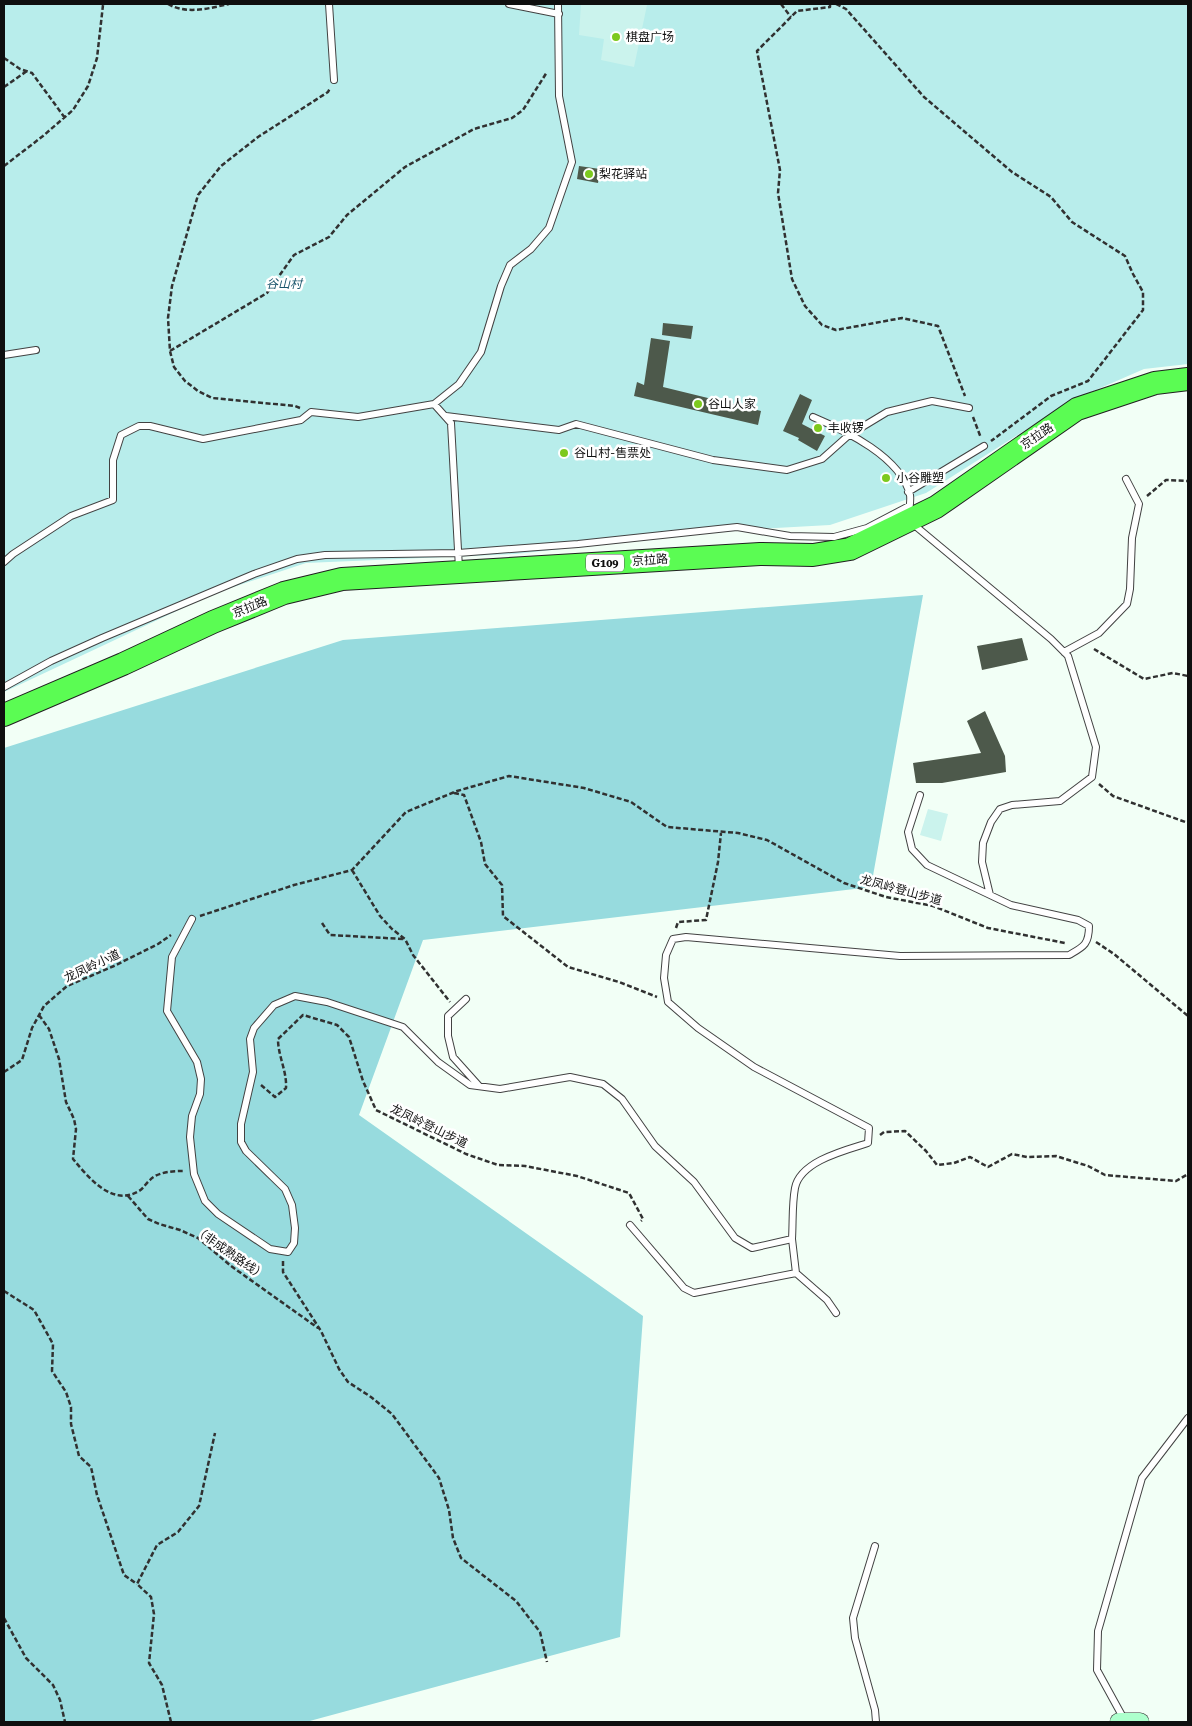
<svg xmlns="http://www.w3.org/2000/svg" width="1192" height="1726" viewBox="0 0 1192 1726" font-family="'Roboto Serif','Noto Sans SC',serif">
<rect width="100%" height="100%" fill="#f2fff6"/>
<!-- green -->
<path fill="#b8edeb" d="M4 4H1188V364L1144 369 1073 400 926 493 830 525 737 530 515 554 306 563 215 593 4 692Z"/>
<!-- forest -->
<path fill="#97dbde" d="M923 595 871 887 423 940 359 1115 643 1316 620 1637 306 1722H4V748L343 640Z"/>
<!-- pitch -->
<path fill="#cbf3ed" d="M581 4 647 5 634 67 601 60 604 39 579 35Z
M928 809 948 814 941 841 920 835Z"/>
<!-- building -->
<path fill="#4d594b" d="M579 166 600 169 598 183 577 179Z
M663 323 693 326 691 339 662 335Z
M651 338 670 341 663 387 761 411 758 425 634 396 637 382 644 385Z
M800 394 812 400 802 424 825 436 817 451 798 440 799 438 783 431Z
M1022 638 1028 660 982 670 977 646Z
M985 711 1005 756 1006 772 942 783H916L913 763 981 753 967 721Z"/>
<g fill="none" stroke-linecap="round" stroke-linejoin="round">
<!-- lane casing -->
<g stroke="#424242" stroke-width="8">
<path id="lane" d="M329 4 334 80
M509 4 559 14
M4 355 36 350
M434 404 459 384 481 352 501 286 510 265 531 249 549 228 572 162 559 96 558 4
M446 416 559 430 576 424 713 460 787 470 822 459 849 435 887 412 932 401 969 408
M813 417C846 431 901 457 910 495 911 501 909 509 909 514
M908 492 984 446
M4 562 13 554 71 516 113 500V460L121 435 139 426H150L203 439 301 420 311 412 358 417 434 404 451 423 459 568
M1064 652 1099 633 1127 604 1130 589 1132 538 1139 504 1126 479
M4 687 51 661 102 638 254 574 297 559 325 555 458 553 578 544 737 527 790 536 834 537 867 528 909 506
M920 795 908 832 912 849 927 865 990 895
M192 919 172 957 167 1011 197 1062 201 1079 200 1094 192 1116 190 1137 194 1174 205 1201 218 1214 270 1249 288 1252 294 1243 295 1228 292 1205 285 1189 246 1151 241 1142V1124L253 1072 250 1039 254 1028 274 1005 295 996 327 1002 403 1027 438 1062 470 1085 500 1089 570 1077 603 1084 622 1099 655 1146 694 1182 735 1238 752 1248 792 1239C793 1222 792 1204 795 1188 800 1161 846 1150 868 1143L869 1128 754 1067 698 1028 668 1002 664 978 666 955 673 939 686 937 900 956 1069 955C1083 947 1089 945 1089 926L1078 920 1011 905 990 895 982 862 983 843 991 822 1000 809 1012 805 1060 801 1092 777 1096 747 1068 656 1051 639 913 524
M466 999 448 1016V1036L453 1057 479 1086
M630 1225 684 1288 694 1293 796 1273
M792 1239 796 1273 827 1300 836 1313
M875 1546 853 1618 855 1638 875 1710 876 1722
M1125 1721 1097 1670 1098 1631 1142 1478 1188 1418"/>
</g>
<!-- secondary casing -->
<g stroke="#313131" stroke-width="19">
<path id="secondary" d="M1119 1722H1140"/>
</g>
<!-- highway casing -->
<g stroke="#202020" stroke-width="24">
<path id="highway" d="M4 715 123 664 213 622 284 593 342 579 760 554 813 555 850 549 936 507 1077 409 1155 383 1188 379"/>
</g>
<!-- path -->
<path stroke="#313131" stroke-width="2.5" stroke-dasharray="5 2.5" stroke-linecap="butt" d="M168 4C187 15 210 8 229 4
M781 4 791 17
M830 4V7L797 11 757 51 780 170 778 193 792 279 805 306 822 325 836 330 902 318 938 326 965 396
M836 4 846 9 924 97 1012 172 1051 197 1072 222 1125 256 1133 274 1143 292V310L1088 381 1051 396 991 441
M4 58 20 69 32 73 65 118
M4 87 27 71
M4 166 43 136 73 110 88 86 97 58 103 5 105 4
M170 351 267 293 294 255 329 237 347 215 405 167 474 129 512 118 523 110 547 72
M300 408 295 406 212 398 198 391 185 381 174 367 170 351 168 318 172 286 198 195 221 166 258 137 328 92 330 88
M973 417 981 438
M1147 496 1166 480 1188 481
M1094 649 1144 679 1173 673 1188 676
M1099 784 1113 796 1188 823
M454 793 464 795 481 842 485 864 502 885 503 916 568 967 619 982 657 997
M352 870 380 916 392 929 405 939 413 955 450 1002
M200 916 294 885 352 870 406 812 457 791 509 776 584 788 631 802 667 827 738 833 767 840 844 883 886 897 933 906 988 928 1065 943
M322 923 330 935 404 939
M676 928 678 922 706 920 718 862 721 833
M1096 942 1114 954 1188 1016
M39 1015 49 1029 59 1059 66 1102 74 1119 76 1129 73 1159C89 1178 112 1207 139 1191 144 1188 146 1183 150 1180 157 1172 173 1171 183 1171
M4 1072 22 1060 32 1028 44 1006 67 986 114 966 158 944 171 935
M261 1085 275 1097 286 1088C287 1071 278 1056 278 1039L303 1015 337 1025 349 1037 363 1081 376 1110 466 1154 498 1165 525 1166 577 1176 629 1193 643 1219 641 1221
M880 1135 884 1132 905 1131 926 1151 937 1165 954 1163 970 1157 988 1167 1012 1154 1027 1157 1056 1156 1088 1166 1105 1175 1176 1181 1188 1174
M128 1196 148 1219 159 1224 180 1230 198 1238 231 1266 318 1328
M283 1261V1272L321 1331 339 1369 348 1382 371 1397 392 1414 439 1478 449 1510 453 1538 461 1558 516 1601 540 1632 547 1662
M4 1291 34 1310 53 1344 52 1371 66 1392 71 1407V1424L79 1456 91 1467 97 1495 124 1575 137 1584
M4 1618 26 1658 53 1685 60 1700 65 1722
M171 1722 162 1685 149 1663 154 1614 151 1597 137 1584 157 1545 178 1532 199 1506 215 1433"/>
<!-- lane -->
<use href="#lane" stroke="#fff" stroke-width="6"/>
<!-- secondary -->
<use href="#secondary" stroke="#adffcc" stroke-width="18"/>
<!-- highway -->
<use href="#highway" stroke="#5bfc53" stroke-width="22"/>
</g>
<!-- markers -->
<g fill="#7dc91e" stroke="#fff" stroke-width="2">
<circle cx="616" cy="37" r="5"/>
<circle cx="589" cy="174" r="5"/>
<circle cx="698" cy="404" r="5"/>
<circle cx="818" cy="428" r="5"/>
<circle cx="564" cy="453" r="5"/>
<circle cx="886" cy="478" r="5"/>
</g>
<g text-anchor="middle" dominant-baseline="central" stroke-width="5" stroke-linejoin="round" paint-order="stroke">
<!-- shield labels -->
<rect fill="#fff" stroke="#575757" stroke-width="1" x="586" y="554.5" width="38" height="17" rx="4"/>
<g font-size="11" font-weight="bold" fill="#0f0f0f">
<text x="605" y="563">G109</text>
</g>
<!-- poi labels -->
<g font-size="12" fill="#0f0f0f" stroke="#fff" text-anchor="start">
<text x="626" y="37">棋盘广场</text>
<text x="599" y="174">梨花驿站</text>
<text x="708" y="404">谷山人家</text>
<text x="828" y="428">丰收锣</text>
<text x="574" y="453">谷山村-售票处</text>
<text x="896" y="478">小谷雕塑</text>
</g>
<!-- park labels -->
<g font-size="12" font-style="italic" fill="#1b556c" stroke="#fff">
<text x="284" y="284">谷山村</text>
</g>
<!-- street labels -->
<g font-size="12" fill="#0f0f0f" stroke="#fff">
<text transform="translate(1037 436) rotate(-34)">京拉路</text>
<text transform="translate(650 560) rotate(-4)">京拉路</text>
<text transform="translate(250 607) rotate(-22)">京拉路</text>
<text transform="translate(901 890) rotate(15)">龙凤岭登山步道</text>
<text transform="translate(92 966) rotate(-25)">龙凤岭小道</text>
<text transform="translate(429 1126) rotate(26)">龙凤岭登山步道</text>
<text transform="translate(230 1253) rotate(35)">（非成熟路线）</text>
</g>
</g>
<!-- border -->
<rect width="1192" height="1726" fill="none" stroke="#0f0f0f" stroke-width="10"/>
</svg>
